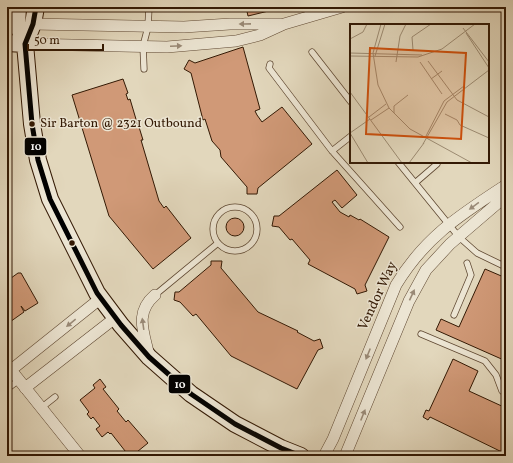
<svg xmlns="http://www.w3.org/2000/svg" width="513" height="463" viewBox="0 0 513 463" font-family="Vollkorn,serif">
<rect width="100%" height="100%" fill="#e2d7bc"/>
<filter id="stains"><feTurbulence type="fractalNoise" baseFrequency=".005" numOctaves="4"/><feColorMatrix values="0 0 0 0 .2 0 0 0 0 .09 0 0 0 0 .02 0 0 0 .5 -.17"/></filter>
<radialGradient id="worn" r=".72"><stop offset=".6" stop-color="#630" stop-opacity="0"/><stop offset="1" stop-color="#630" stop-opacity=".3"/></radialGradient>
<!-- building -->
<path fill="#d09977" stroke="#331904" d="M246 7H285L248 16Z
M243 47 260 109 255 111 257 115 262 122 282 107 312 144 258 188 257 194H247V187L221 157 220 150 212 141 205 119 203 120 191 73 184 69 189 60 195 63Z
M123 79 128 93 126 94 128 100 130 99 138 126H137L139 127 143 140H141L159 201 164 208 166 206 191 238 153 269 109 216 72 95Z
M337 170 357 195 342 208 335 200 332 202 340 212 349 217 350 215 359 220 360 219 389 237 365 285 367 291 357 294 355 289 308 264 310 260 292 239 290 240 279 227 272 226 274 216H279Z
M226 227a9 9 0 1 1 18 0a9 9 0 1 1-18 0Z
M211 261H222L221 268 258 312 298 331 297 332 314 341 320 339 323 348 318 350 297 389 231 356 196 314 193 316 180 302 174 300 175 292H179L211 265Z
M485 269 506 278V361L436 330 441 319 459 327Z
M18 273H21L38 303 25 311 21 306 24 312 7 324V281Z
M453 359 478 371 469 391 506 408V454L430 417 428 420 423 417 426 410 429 411Z
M100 379 106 387 103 389 119 409 117 411 126 422 128 420 148 443 132 456H129L111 433 110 434 108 432 102 437 96 429 100 426 93 417 91 419 87 414 89 412 80 400 95 388 93 385Z"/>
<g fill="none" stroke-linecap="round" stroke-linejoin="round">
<!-- lane casing -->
<g stroke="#5f4832" stroke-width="7">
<path id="lane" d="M312 52 351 102
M270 64 269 68 332 151 400 227
M144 69 143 46 148 27 149 7
M332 151 351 136
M398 162 459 237 477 253 506 267
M415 183 437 164
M213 229a22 22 0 1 1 44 0a22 22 0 1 1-44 0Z
M155 295 218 243
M454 315 471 275 467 263
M421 334 485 361 496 375 502 391 506 393
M7 389 19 380
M41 408 55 397"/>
</g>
<!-- street casing -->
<g stroke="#5f4832" stroke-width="12">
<path id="street" d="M33 24 184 27 230 24H281
M25 44 167 47 236 41 260 35 284 24 342 7
M149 356C144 332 134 313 155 295
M7 365 80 456
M11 370 101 298
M25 388 115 318
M324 456 333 439 396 285C425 237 460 215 506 185
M345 456 409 301 426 270 450 244 506 196"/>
</g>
<!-- secondary casing -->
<g stroke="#331904" stroke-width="18">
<path id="secondary" d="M18 7 17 24 25 44 32 124 38 160 50 199 97 293 121 325 149 357 191 394 235 424 281 448 301 456
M7 43 25 44
M25 44 33 24 36 7"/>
</g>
<!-- lane -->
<use href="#lane" stroke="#ece5d3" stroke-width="5.5"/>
<!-- street -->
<use href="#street" stroke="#ece5d3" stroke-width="11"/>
<!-- secondary -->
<use href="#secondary" stroke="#ece5d3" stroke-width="16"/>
<!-- bus-1 casing -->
<g stroke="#ece5d3" stroke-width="8">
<path id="bus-1" d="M36 7 33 24 25 44 32 124 38 160 50 199 97 293 121 325 149 357 191 394 235 424 281 448 301 456"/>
</g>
<!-- bus-1 -->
<use href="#bus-1" stroke="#000" stroke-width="5"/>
</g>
<!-- one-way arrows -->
<defs><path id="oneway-solid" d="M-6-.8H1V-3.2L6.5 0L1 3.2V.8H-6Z"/></defs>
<g fill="#998976">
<use href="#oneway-solid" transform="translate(245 24) rotate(179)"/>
<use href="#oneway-solid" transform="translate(176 46) rotate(-2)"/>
<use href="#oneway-solid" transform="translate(474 206) rotate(144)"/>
<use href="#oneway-solid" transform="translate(412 295) rotate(-65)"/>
<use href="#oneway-solid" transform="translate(71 323) rotate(141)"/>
<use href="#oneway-solid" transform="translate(143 324) rotate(-98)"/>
<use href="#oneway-solid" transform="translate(368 354) rotate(112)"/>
<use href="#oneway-solid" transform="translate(363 415) rotate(-68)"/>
</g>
<!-- markers -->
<g fill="#331904" stroke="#ece5d3" stroke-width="1.5">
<circle cx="32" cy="124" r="3.5"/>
<circle cx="72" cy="243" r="3.5"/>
</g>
<g text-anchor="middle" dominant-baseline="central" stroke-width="3" stroke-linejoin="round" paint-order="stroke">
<!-- bus labels -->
<g font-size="13" fill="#331904" stroke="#ece5d3" text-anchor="start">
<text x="40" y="124">Sir Barton @ 2321 Outbound</text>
</g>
<!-- street labels -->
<g font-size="14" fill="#331904" stroke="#ece5d3">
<text transform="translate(378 296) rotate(-65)">Vendor Way</text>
</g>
</g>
<!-- overview -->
<g transform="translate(350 24)">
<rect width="139" height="139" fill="#e2d7bc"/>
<path fill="none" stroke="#9c8b72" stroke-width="1" d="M31 0 23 29 28 61 39 84 60 105 122 139M113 4 139 38M116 9 139 44M0 15 13 8 17 0M63 26 62 13 81 0M0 29 72 31M0 32 68 33 92 25 125 0M25 32 35 0M78 37 107 76 139 93M46 38 50 12 56 0M70 38 92 70M81 55 92 47M0 68 52 139M44 89V82L58 71M95 90 107 96 110 101 139 114M19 93 36 80M21 96 39 84M0 109 18 139M0 109 20 95M75 114 94 77 114 62M73 120 97 78 139 46M59 139 74 119"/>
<path fill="#cd4f0b" fill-opacity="0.15" stroke="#cd4f0b" stroke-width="2" d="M20 24 116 29 111 115 16 110Z"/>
<rect width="139" height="139" fill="none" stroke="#331904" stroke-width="2"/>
</g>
<g stroke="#ece5d3" stroke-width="1.5">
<rect x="24" y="137" width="23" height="19" rx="4" fill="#000"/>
<rect x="168" y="374" width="23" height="20" rx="4" fill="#000"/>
</g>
<g font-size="11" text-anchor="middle" font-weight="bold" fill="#fff">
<text x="36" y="150">10</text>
<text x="180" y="388">10</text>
</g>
<!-- margin -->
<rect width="513" height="463" fill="none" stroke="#e2d7bc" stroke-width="24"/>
<rect x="8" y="8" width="497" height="447" fill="none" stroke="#331904" stroke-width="2"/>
<rect x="12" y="12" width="489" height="439" fill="none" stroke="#331904"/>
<!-- scale -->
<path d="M28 44v6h75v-6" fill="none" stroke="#331904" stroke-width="2"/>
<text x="34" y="44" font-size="12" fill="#331904" stroke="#ece5d3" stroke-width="3" paint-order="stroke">50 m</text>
<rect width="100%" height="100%" filter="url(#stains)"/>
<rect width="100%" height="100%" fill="url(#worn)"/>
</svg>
